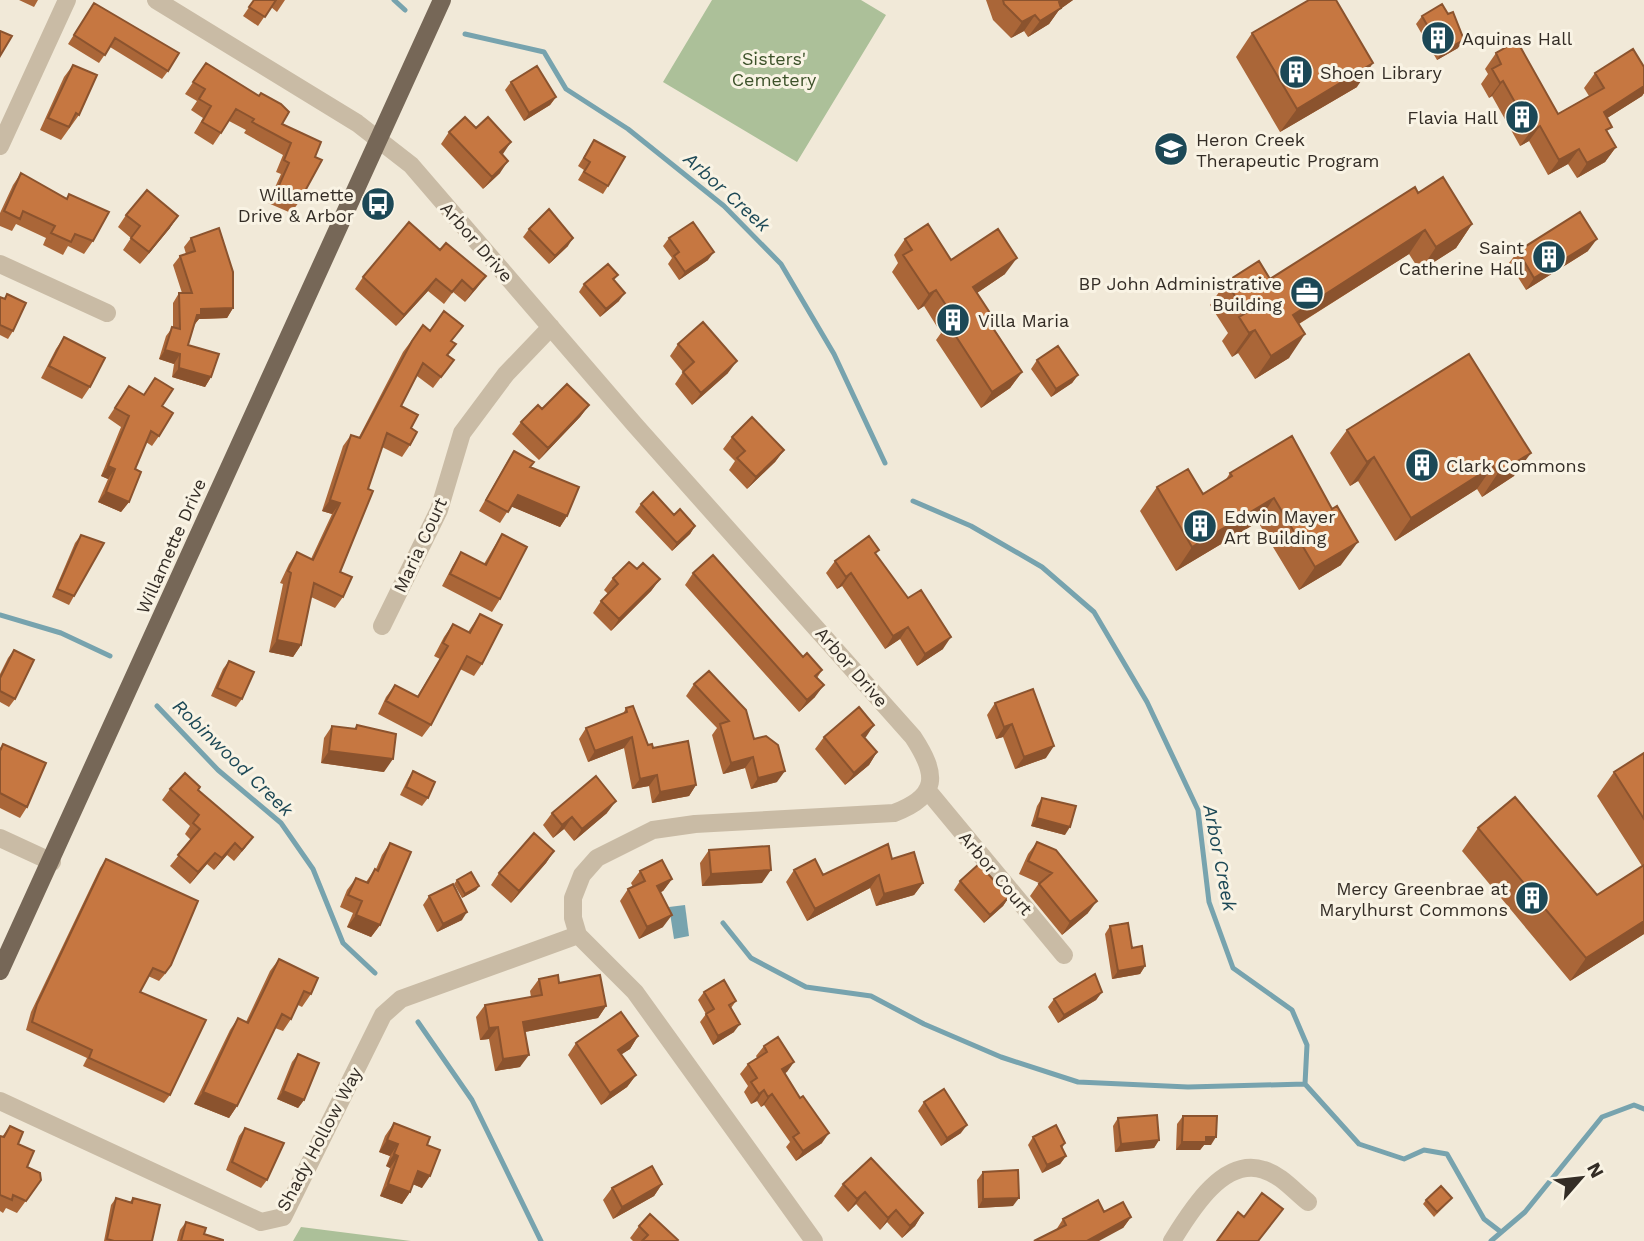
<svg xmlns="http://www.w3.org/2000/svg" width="1644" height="1241" viewBox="0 0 1644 1241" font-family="'Work Sans',sans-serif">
<rect width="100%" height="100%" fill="#f1e9d8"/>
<!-- green -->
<path fill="#acc099" d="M712 0H861L886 15 797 162 663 82Z
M301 1227 411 1241H293Z"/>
<!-- water -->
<path fill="#77a3ae" d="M685 905 689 936 674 939 669 907Z"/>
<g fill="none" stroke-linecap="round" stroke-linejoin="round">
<!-- stream -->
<path stroke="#77a3ae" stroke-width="5" d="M394 0 405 10
M465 34 544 52 566 89 628 129 724 206 781 264 834 354 885 463
M913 501 971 526 1042 567 1094 612 1147 702 1198 810 1209 902 1233 968 1292 1010 1307 1045 1305 1084 1359 1144 1404 1159 1424 1150 1447 1154 1484 1219 1501 1232
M0 615 61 633 110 656
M157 706 218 770 281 823 313 869 343 943 375 973
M723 923 751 958 806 987 871 996 924 1024 1001 1057 1078 1082 1188 1087 1305 1084
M418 1022 472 1100 541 1241
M1491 1241 1525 1212 1602 1117 1634 1105 1644 1109"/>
<!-- minor -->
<path stroke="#c9bba5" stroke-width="18" d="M156 0 357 123 411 165 635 425 913 737C938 775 939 796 894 813L695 824 653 830 597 858 582 875 573 898V918L578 935 635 992 814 1241
M0 146 67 0
M0 264 107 313
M382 626 439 510 462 433 506 374 551 327
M928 791 1064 955
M0 838 52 862
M0 1101 261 1222 283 1217 383 1015 401 999 578 935
M1172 1241C1190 1212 1223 1156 1264 1170 1281 1175 1294 1191 1308 1202"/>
<!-- major -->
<path stroke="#766757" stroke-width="18" d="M0 971 442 0"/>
</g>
<!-- wall -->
<path fill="#aa6638" d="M19 0H38L34 7Z
M254 0H285L277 12 271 7 258 26 243 16Z
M986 0H1073L1059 10 1049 24 1028 37 1024 31 1011 38 993 20Z
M94 3 168 71 162 79 110 47 99 63 68 44Z
M1422 16 1458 48 1437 60 1416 24Z
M1252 33 1357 87 1280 132 1236 57Z
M1496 53 1558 114 1589 96 1584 88 1595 73 1644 67V93L1642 96 1607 118V133L1616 147 1605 162 1577 178 1568 164 1548 175 1529 141 1520 146 1492 96 1489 98 1481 84 1488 74 1485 69Z
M206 63 282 124 315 157 299 202 291 213 268 203 281 174 276 172 283 155 244 133 246 130 229 121 213 145 194 133 203 118 191 110 197 101 185 94Z
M73 65 79 115 61 140 40 130 64 77Z
M511 82 556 97 550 105 524 121 505 90Z
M476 128 502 154 500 173 483 189 441 144 449 132Z
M594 140 608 186 603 194 578 180 584 170 578 166Z
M21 173 66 199 69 194 93 241 84 254 68 246 63 255 43 245 46 238 16 224 12 231 0 226V213L13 185Z
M1418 193 1472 224 1456 248 1420 271 1409 254 1299 324 1289 358 1255 379 1238 353 1232 357 1222 341 1228 333 1210 305 1226 282 1270 279Z
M126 215 170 228 140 264 123 250 131 238 118 227Z
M529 229 568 246 549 264 523 237Z
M191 238 233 308 227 318 199 319 194 325 188 345 211 377 205 387 172 377 174 364 159 359 166 336 173 327V303L179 293H182L173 265 180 256 186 254 184 247Z
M669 238 708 260 679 280 668 264 672 258 663 246Z
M905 239 951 260 1005 274 977 293 990 313 987 318 1022 372 1010 388 981 408 936 340 941 333 924 306 918 310 892 272 898 263 894 255Z
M440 250 486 276 465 302 453 292 444 304 428 291 396 326 355 289 363 277Z
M1518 251H1588L1526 290 1509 263Z
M618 275 614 280 619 301 600 317 579 292 584 284Z
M7 294 13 331 8 339 0 335V297L4 299Z
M423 325 430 331 452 342 448 355 454 360 433 388 417 376 401 406 411 428 410 445 402 457 382 447 340 572 343 597 335 608 311 597 301 645 293 657 269 652 283 584 280 583 289 564 297 552 311 559 332 514 322 511 343 446 351 435 359 437 403 352Z
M64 337 90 387 82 399 41 378 56 349Z
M678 344 728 373 692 405 675 384 683 372 670 356Z
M1469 354 1514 476 1482 497 1477 489 1395 541 1358 481 1350 486 1330 453 1347 430Z
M1037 360 1078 375 1072 383 1051 397 1031 369Z
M155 378 162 406 159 436 152 446 146 442 135 469 129 502 121 512 98 502 108 479 101 476 121 427 108 418 129 386 144 395Z
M589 405 580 417 539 460 512 434 521 422 542 409Z
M1292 436 1341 565 1299 590 1258 522 1176 571 1140 511 1157 487 1203 494 1225 481 1230 473Z
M732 437 784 450 775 462 747 489 729 470 735 461 723 449Z
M514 451 534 462 531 467 567 516 560 527 511 506 500 523 479 511 507 462Z
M641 504 674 515 695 526 690 534 672 551 635 512Z
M502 534 500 599 492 612 442 586 453 565 461 552 484 564 494 547Z
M81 535 74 596 69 605 52 597 75 543Z
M876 554 943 649 917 666 900 639 885 649 842 586 837 589 826 573 835 561Z
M637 569 660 579 651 591 611 631 593 613 601 601 608 594 604 590 613 578Z
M693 573 822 670 817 678 815 697 799 712 685 585Z
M480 614 482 664 474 676 460 669 431 725 422 737 378 714 386 697 395 685 417 697 440 659 434 656 444 637 453 624 468 632Z
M14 650 15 699 9 707 0 702V674L8 658Z
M229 661 242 699 236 707 211 696 223 669Z
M694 684 754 739 777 782 751 789 745 768 723 774 712 735 717 728 686 696Z
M995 703 1046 758 1015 769 1003 737 996 739 987 715Z
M626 708 648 745 696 785 689 796 652 803 649 786 632 789 624 748 588 762 579 739 586 728 623 714Z
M357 725 384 772 321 763 324 738 332 726 354 729Z
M824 737 877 752 869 765 845 785 815 749Z
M3 744 27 807 20 818 0 808V748Z
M1644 753V934L1570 981 1462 851 1478 828 1597 895 1642 866 1597 796 1614 772Z
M413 771 428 798 422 806 400 795 408 779Z
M170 789 198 790 253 837 234 861 227 855 214 870 207 864 190 884 170 866 191 840 185 834 190 826 162 800Z
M1042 798 1065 835 1031 826 1037 806Z
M552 813H607L574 841 564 829 553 838 543 825Z
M1037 842 1088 913 1062 935 1030 896 1039 883 1019 874 1028 854Z
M390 843 380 925 371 937 347 927 353 913 340 907 347 890 356 878 366 882 375 869H376L382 855Z
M709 850 762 883 702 886 700 863Z
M554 851 546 863 511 903 491 885 499 873Z
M106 859 165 974 159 981 148 976 140 992 170 1095 164 1103 83 1066 87 1058 26 1030 31 1012 100 868Z
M892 859 923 883 914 895 876 906 870 888 807 921 786 882 794 870 823 875Z
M640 871 672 879 663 891 660 892 663 927 639 939 620 901 628 889 633 887 631 883Z
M457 880 479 886 476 890 462 898 454 884Z
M960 881 1009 897 1003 906 984 923 954 890Z
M429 896 462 920 437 932 423 905Z
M1110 926 1145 966 1140 974 1112 979 1105 934Z
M279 959 311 994 302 1007 298 1005 291 1019 283 1031 275 1028 237 1106 229 1118 194 1104 230 1030 238 1018 246 1022 270 971Z
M539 979 559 983 606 1006 598 1018 525 1032 520 1067 495 1071 489 1039 480 1040 476 1017 485 1005 531 997 530 991Z
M704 992 736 1001 731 1008 734 1032 713 1045 700 1022 706 1014 698 1000Z
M1102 992 1096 1000 1058 1023 1048 1007 1054 999Z
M638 1036 630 1049 621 1054 636 1075 627 1087 601 1105 568 1055 576 1043Z
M764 1046 794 1062 785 1073 822 1143 796 1161 786 1147 790 1142 764 1105 761 1107 757 1101 751 1104 744 1092 748 1086 740 1074 748 1064 757 1058 756 1056Z
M298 1054 304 1100 298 1108 277 1099 292 1062Z
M924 1102 961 1133 941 1146 918 1111Z
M1183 1116 1211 1145H1204L1200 1150H1176L1177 1124Z
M1118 1118 1159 1140 1154 1148 1115 1152 1113 1126Z
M394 1123 427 1145 422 1188 413 1184 410 1192 402 1204 380 1196 390 1168 386 1166 390 1156 379 1152 385 1136Z
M10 1126 27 1167 41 1180 17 1213 6 1208 3 1213 0 1211V1136L2 1137Z
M245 1128 267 1180 261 1188 226 1170 239 1136Z
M1033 1137 1065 1143 1062 1148 1066 1156 1060 1164 1042 1173 1028 1145Z
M983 1172 1013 1206 978 1208 977 1180Z
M662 1184 654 1196 613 1219 603 1200 612 1188Z
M843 1184 923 1213 915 1226 902 1238 887 1222 880 1230 856 1204 848 1212 834 1196Z
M116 1198 130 1202 133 1198 152 1241H104L111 1205Z
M1452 1198 1434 1217 1423 1204 1426 1200Z
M1104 1212 1131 1217 1123 1228 1056 1230 1063 1219Z
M186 1222 204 1234 223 1241H177L180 1230Z
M639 1226 677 1241H633L630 1238Z"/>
<!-- shaded-wall -->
<path fill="#8b532e" d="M1062 0H1073L1059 10 1049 24 1028 37 1040 21Z
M1035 15 1024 31 1011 38 1022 22Z
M1464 40 1458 48 1437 60 1442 52Z
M1373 63 1357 87 1280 132 1297 109Z
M1503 81 1492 96 1489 98 1500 83Z
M1644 86V93L1642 96 1593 127 1604 112Z
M556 97 550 105 524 121 529 113Z
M1540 126 1529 141 1520 146 1531 131Z
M511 142 503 154 492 165 500 152Z
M1616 147 1605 162 1577 178 1587 163Z
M1579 149 1568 164 1548 175 1559 160Z
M508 161 500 173 483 189 492 177Z
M178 216 170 228 140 264 149 252Z
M1472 224 1456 248 1420 271 1436 247Z
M1425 230 1409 254 1276 338 1293 315Z
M573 238 568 246 549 264 555 256Z
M1597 239 1588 251 1526 290 1534 278Z
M714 252 708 260 679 280 685 272Z
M1017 258 1005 274 962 303 973 287Z
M486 276 477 288 465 302 473 290Z
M436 279 428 291 396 326 404 315Z
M936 290 924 306 918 310 929 294Z
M625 293 619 301 600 317 606 309Z
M233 308 227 318 199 319 194 325H191L201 309Z
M1255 330 1238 353 1232 357 1249 333Z
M1305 334 1289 358 1255 379 1271 356Z
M165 350 180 354 174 364 159 359Z
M737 361 728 373 692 405 701 393Z
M179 368 211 377 205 387 172 377Z
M1022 372 1010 388 981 408 992 392Z
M1078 375 1072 383 1051 397 1056 389Z
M589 405 580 417 539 460 548 448Z
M784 450 775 462 747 489 756 477Z
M1531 453 1514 476 1482 497 1498 473Z
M1374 457 1358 481 1350 486 1367 462Z
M108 466 115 469 108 479 101 476Z
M1493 466 1477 489 1395 541 1411 518Z
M106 492 129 502 121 512 98 502Z
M518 495 567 516 560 527 510 506Z
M1274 498 1258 522 1176 571 1192 547Z
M330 500 340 503 332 514 322 511Z
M695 526 690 534 672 551 677 543Z
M1358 542 1341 565 1299 590 1315 567Z
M851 573 842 586 837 589 846 577Z
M660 579 651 591 611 631 619 619Z
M908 627 900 639 885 649 893 636Z
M951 637 943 649 917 666 925 654Z
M277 640 301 645 293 657 269 652Z
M824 685 815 697 799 712 807 700Z
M1012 724 1003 737 996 739 1004 727Z
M874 725 866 737 854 747 862 735Z
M632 737 624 748 588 762 595 751Z
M1054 746 1046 758 1015 769 1024 757Z
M329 751 393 759 384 772 321 763Z
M877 752 869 765 845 785 854 773Z
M753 757 745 768 723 774 731 763Z
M785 771 777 782 751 789 758 778Z
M657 775 649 786 632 789 640 779Z
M696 785 689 796 652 803 660 792Z
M616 801 607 813 574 841 582 829Z
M572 817 564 829 553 838 562 825Z
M1037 818 1070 827 1065 835 1031 826Z
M253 837 245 848 234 861 242 850Z
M235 843 227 855 214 870 222 858Z
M554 851 546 863 511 903 519 891Z
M215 853 207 864 190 884 198 872Z
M771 870 762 883 702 886 711 874Z
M879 875 870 888 807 921 815 909Z
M672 879 663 891 649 898 657 886Z
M923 883 914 895 876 906 884 894Z
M479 886 476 890 462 898 465 894Z
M1009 897 1003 906 984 923 990 915Z
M1097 901 1088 913 1062 935 1070 922Z
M467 912 462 920 437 932 443 924Z
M356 915 380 925 371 937 347 927Z
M672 915 663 927 639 939 647 927Z
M1644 921V934L1570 981 1586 958Z
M1145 966 1140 974 1112 979 1118 971Z
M1102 992 1096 1000 1058 1023 1064 1015Z
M606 1006 598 1018 514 1034 523 1022Z
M740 1024 734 1032 713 1045 718 1036Z
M498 1027 489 1039 480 1040 489 1028Z
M638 1036 630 1049 610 1062 618 1050Z
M529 1055 520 1067 495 1071 503 1059Z
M794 1062 787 1072 775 1079 782 1069Z
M636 1075 627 1087 601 1105 610 1093Z
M764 1090 757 1101 751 1104 759 1094Z
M283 1091 304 1100 298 1108 277 1099Z
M203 1092 237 1106 229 1118 194 1104Z
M772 1094 764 1105 761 1107 768 1097Z
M967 1125 961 1133 941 1146 947 1138Z
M829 1133 822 1143 796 1161 803 1151Z
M1206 1137H1216L1211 1145H1204L1200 1150H1176L1182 1142Z
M387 1140 398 1144 390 1156 379 1152Z
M1159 1140 1154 1148 1115 1152 1121 1144Z
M394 1154 398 1156 390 1168 386 1166Z
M1066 1156 1060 1164 1042 1173 1047 1165Z
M418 1171 430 1176 422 1188 410 1183Z
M388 1184 410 1192 402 1204 380 1196Z
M662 1184 654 1196 613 1219 622 1207Z
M865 1192 856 1204 848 1212 857 1199Z
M1019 1198 1013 1206 978 1208 983 1199Z
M896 1210 887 1222 880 1230 888 1218Z
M923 1213 915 1226 902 1238 910 1226Z
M1131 1217 1123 1228 1099 1241H1087Z"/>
<!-- building -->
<path fill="#c67741" stroke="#8b532e" stroke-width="2" d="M254 0H276L265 17 249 7Z
M1003 0H1062L1059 2 1061 8 1040 21 1035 15 1022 22 1004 4Z
M1309 0H1336L1373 63 1297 109 1252 33Z
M94 3 179 53 168 71 115 38 105 55 74 35Z
M1442 4 1448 14 1453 12 1464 40 1442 52 1422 16Z
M0 31 12 36 0 56Z
M1517 41 1558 114 1604 88 1595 73 1633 49 1644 67V86L1604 112 1612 127 1606 130 1616 147 1587 163 1579 149 1559 160 1540 126 1531 131 1503 81 1500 83 1492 69 1501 64 1496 53Z
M206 63 259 96 261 93 281 104 289 112 282 124 321 142 315 157 322 160 299 202 276 192 289 163 284 160 291 143 252 122 254 119 236 109 221 133 202 122 211 106 199 99 205 89 193 82Z
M73 65 97 75 79 115 76 113 69 127 48 118Z
M537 66 556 97 529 113 511 82Z
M465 117 476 128 488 117 511 142 500 152 508 161 492 177 449 132Z
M594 140 625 157 608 186 584 172 590 162 584 158Z
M21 173 67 199 69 194 109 212 93 241 75 234 71 242 51 233 55 226 23 211 20 219 4 211Z
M1443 177 1472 224 1436 247 1425 230 1293 315 1305 334 1271 356 1255 330 1249 333 1239 317 1246 313 1226 282 1259 261 1270 279 1415 187 1418 193Z
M147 190 178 216 149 252 131 238 140 226 126 215Z
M549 209 573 238 555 256 529 229Z
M1580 212 1597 239 1534 278 1518 251Z
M409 222 440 250 446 243 486 276 473 290 462 280 452 292 436 279 404 315 363 277Z
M693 222 714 252 685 272 674 256 679 252 669 238Z
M928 224 951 260 998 229 1017 258 973 287 990 313 985 316 1022 372 992 392 948 324 955 319 936 290 929 294 903 255 912 250 905 239Z
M219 228 233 272V308L201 309V315H197L188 345 219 354 211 377 179 368 180 354 165 350 172 327 180 329 179 293H192L180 256 195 251 191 238Z
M608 264 618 275 613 279 625 293 606 309 584 284Z
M7 294 26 303 13 331 0 325V297L5 299Z
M444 311 463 326 451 341 456 344 447 355 454 360 441 377 423 363 401 406 418 415 411 428 417 432 410 445 387 433 368 489 373 491 340 572 352 577 343 597 314 583 301 645 277 640 291 573 288 571 297 552 313 560 340 503 330 500 351 435 360 438 412 341 423 325 430 331Z
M703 322 737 361 701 393 683 372 694 362 678 344Z
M64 337 105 358 90 387 49 366Z
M1058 346 1078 375 1056 389 1037 360Z
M1469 354 1531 453 1498 473 1493 466 1411 518 1374 457 1367 462 1347 430Z
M155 378 173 389 162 406 173 413 159 436 151 431 135 469 141 472 129 502 106 492 115 469 108 466 129 416 115 408 129 386 144 395Z
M567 384 589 405 548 448 521 422 538 405 542 409Z
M752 417 784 450 756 477 737 458 745 451 732 437Z
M1292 436 1332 509 1337 506 1358 542 1315 567 1274 498 1192 547 1157 487 1188 469 1203 494 1232 476 1230 473Z
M514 451 534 462 530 467 579 487 567 516 518 495 508 512 486 500Z
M653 492 674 515 680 509 695 526 677 543 641 504Z
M502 534 527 547 500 599 450 574 461 552 486 565Z
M81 535 104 543 74 596 57 589Z
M869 536 879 550 875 553 908 598 921 590 951 637 925 654 908 627 893 636 851 573 846 577 835 561Z
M713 555 803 657 807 653 822 670 815 676 824 685 807 700 693 573Z
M629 562 637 569 643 563 660 579 619 619 601 601 618 584 613 578Z
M480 614 502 625 482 664 467 656 431 725 386 701 395 685 418 697 448 646 443 643 453 624 470 633Z
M14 650 34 660 15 699 0 691V678Z
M229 661 254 672 242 699 217 688Z
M709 671 746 710 754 739 766 736 778 745 785 771 758 778 753 757 731 763 720 724 729 721 694 684Z
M1033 689 1054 746 1024 757 1012 724 1004 727 995 703Z
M633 706 648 745 652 744 653 748 688 741 696 785 660 792 657 775 640 779 632 737 595 751 586 728 627 712 626 708Z
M859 707 874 725 862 735 877 752 854 773 824 737Z
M357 725 396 734 393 759 329 751 332 726 356 729Z
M3 744 46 763 27 807 0 793V751Z
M1644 753V819L1614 772Z
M413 771 435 782 428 798 406 787Z
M185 773 200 787 198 790 253 837 242 850 235 843 222 858 215 853 198 872 178 855 200 829 193 823 199 815 170 789Z
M596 776 616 801 582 829 572 817 562 825 552 813Z
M1515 797 1597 895 1644 865V921L1586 958 1478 828Z
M1042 798 1076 806 1070 827 1037 818Z
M534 833 554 851 519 891 499 873Z
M1037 842 1056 850 1097 901 1070 922 1039 884 1052 873 1028 861Z
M390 843 411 852 380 925 356 915 362 901 348 895 356 878 368 883 375 869 378 871Z
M888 844 892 859 914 852 923 883 884 894 879 875 815 909 794 870 815 859 823 875Z
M769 846 771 870 711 874 709 850Z
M106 859 198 901 171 965 165 973 153 968 140 992 206 1020 170 1095 89 1058 92 1050 32 1022 37 1004Z
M662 860 672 879 657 886 672 915 647 927 628 889 645 881 640 871Z
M979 864 1009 897 990 915 960 881Z
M471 872 479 886 465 894 457 880Z
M453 884 467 912 443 924 429 896Z
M1128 923 1132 948 1142 946 1145 966 1118 971 1110 926Z
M279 959 318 978 311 994 304 991 291 1019 282 1014 237 1106 203 1092 238 1018 248 1023Z
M1095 974 1102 992 1064 1015 1054 999Z
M558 975 559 983 600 975 606 1006 523 1022 529 1055 503 1059 498 1027 489 1028 485 1005 542 995 539 979Z
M724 980 736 1001 729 1005 740 1024 718 1036 706 1014 714 1009 704 992Z
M621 1012 638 1036 618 1050 636 1075 610 1093 576 1043Z
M778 1037 794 1062 782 1069 800 1098 803 1096 829 1133 803 1151 793 1137 799 1133 772 1094 768 1097 764 1090 759 1094 751 1082 757 1078 748 1064 767 1052 764 1046Z
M298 1054 319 1063 304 1100 283 1091Z
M944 1089 967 1125 947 1138 924 1102Z
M1157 1115 1159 1140 1121 1144 1118 1118Z
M1183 1116H1217L1216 1137H1206V1142H1182Z
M394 1123 430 1137 427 1145 440 1150 430 1176 418 1171 410 1192 388 1184 398 1156 394 1154 398 1144 387 1140Z
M1056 1125 1065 1143 1061 1146 1066 1156 1047 1165 1033 1137Z
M10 1126 23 1132 18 1144 34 1151 27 1167 40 1173 41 1180 26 1201 13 1195 12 1200 0 1195V1136L4 1137Z
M245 1128 284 1143 267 1180 232 1162Z
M871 1158 923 1213 910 1226 896 1210 888 1218 865 1192 857 1199 843 1184Z
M652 1166 662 1184 622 1207 612 1188Z
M1018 1170 1019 1198 983 1199V1172Z
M1441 1186 1452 1198 1437 1212 1426 1200Z
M1262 1193 1283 1209 1258 1241H1217L1238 1212 1244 1217Z
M116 1198 132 1203 133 1198 160 1205 152 1241H114L107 1239Z
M1098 1200 1104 1212 1123 1202 1131 1217 1087 1241H1034L1066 1225 1063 1219Z
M650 1214 678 1240 677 1241H642L648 1235 639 1226Z
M186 1222 206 1228 204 1234 223 1240V1241H181Z"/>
<!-- icons -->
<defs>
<g id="building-disc" transform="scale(1.75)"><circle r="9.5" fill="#1c4856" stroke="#f9f3e4"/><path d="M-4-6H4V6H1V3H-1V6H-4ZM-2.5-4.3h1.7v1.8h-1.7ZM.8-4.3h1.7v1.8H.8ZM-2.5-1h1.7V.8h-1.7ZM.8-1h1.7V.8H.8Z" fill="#fff"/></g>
<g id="school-disc" transform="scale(1.75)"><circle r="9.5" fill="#1c4856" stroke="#f9f3e4"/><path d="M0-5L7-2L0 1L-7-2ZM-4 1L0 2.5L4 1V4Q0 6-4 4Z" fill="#fff"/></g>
<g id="bus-disc" transform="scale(1.75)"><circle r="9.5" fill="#1c4856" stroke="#f9f3e4"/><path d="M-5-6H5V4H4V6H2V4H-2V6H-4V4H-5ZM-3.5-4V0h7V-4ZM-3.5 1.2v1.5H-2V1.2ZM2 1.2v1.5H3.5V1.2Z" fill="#fff"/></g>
<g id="office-disc" transform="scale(1.75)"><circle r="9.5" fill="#1c4856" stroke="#f9f3e4"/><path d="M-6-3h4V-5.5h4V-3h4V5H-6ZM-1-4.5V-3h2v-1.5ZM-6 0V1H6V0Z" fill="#fff"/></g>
</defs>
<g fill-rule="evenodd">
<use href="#building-disc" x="1438" y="38"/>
<use href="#building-disc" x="1296" y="72"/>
<use href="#building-disc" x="1522" y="117"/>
<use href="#school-disc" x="1171" y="149"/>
<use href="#bus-disc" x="378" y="204"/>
<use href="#building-disc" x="1549" y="257"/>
<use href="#office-disc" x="1307" y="293"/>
<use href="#building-disc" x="953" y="320"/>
<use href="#building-disc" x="1422" y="465"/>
<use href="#building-disc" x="1200" y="526"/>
<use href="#building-disc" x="1532" y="898"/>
</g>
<g text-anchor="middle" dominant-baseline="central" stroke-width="6" stroke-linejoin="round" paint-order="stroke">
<!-- poi labels -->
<g font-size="18" fill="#342d26" stroke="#f9f3e4" text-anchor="start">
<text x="1462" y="38">Aquinas Hall</text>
<text x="1320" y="72">Shoen Library</text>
<text x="1498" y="117" text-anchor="end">Flavia Hall</text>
<text x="1196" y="139">Heron Creek<tspan x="1196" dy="21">Therapeutic Program</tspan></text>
<text x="354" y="194" text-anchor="end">Willamette<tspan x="354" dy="21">Drive &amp; Arbor</tspan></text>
<text x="1524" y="247" text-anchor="end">Saint<tspan x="1524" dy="21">Catherine Hall</tspan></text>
<text x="1282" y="283" text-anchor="end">BP John Administrative<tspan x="1282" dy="21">Building</tspan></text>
<text x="978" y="320">Villa Maria</text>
<text x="1446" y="465">Clark Commons</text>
<text x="1224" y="516">Edwin Mayer<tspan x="1224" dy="21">Art Building</tspan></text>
<text x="1508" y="888" text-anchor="end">Mercy Greenbrae at<tspan x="1508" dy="21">Marylhurst Commons</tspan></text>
</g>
<!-- park labels -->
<g font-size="18" fill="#3d522a" stroke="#f9f3e4">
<text x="774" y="58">Sisters'<tspan x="774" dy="21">Cemetery</tspan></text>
</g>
<!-- street labels -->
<g font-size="18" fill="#342d26" stroke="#f9f3e4">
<text transform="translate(477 242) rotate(49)">Arbor Drive</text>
<text transform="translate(420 545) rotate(-65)">Maria Court</text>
<text transform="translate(171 546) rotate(-66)">Willamette Drive</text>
<text transform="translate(852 667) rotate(49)">Arbor Drive</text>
<text transform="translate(996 873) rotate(50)">Arbor Court</text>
<text transform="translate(319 1139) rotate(-62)">Shady Hollow Way</text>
</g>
<!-- water labels -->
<g font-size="19" font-style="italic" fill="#1c4856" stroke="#f9f3e4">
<text transform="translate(727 192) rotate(42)">Arbor Creek</text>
<text transform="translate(233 758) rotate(44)">Robinwood Creek</text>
<text transform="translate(1220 858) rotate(79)">Arbor Creek</text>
</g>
</g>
<!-- north arrow -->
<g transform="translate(1581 1178) rotate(62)" stroke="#f9f3e4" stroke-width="5" paint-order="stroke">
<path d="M0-5L12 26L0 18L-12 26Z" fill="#342d26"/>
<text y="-10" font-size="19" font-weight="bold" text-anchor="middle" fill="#342d26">N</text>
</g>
</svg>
